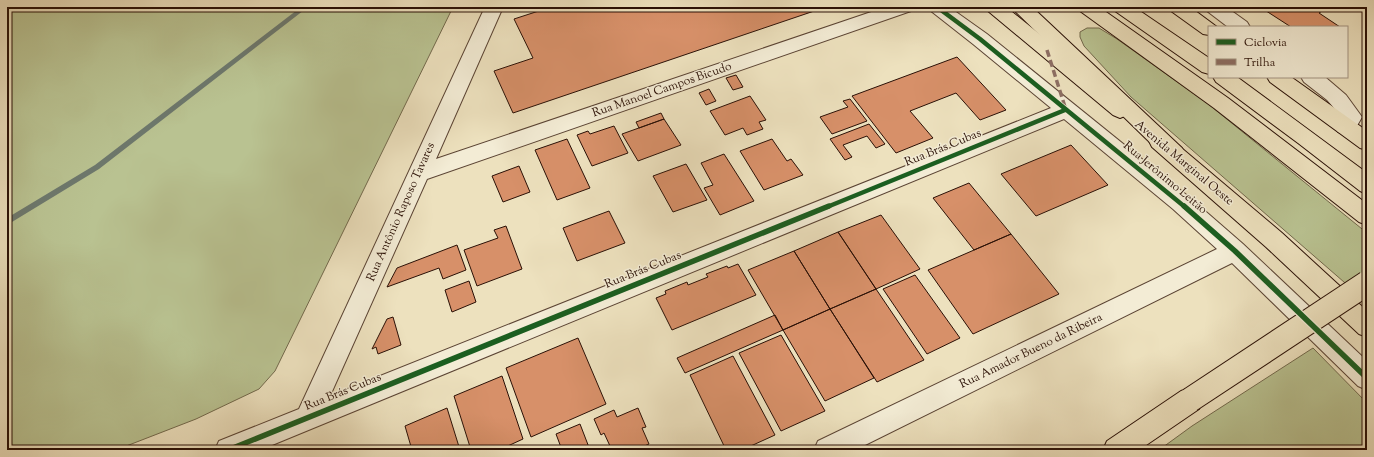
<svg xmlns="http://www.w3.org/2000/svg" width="1374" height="457" viewBox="0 0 1374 457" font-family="'Sorts Mill Goudy',serif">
<rect width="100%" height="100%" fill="#ede1be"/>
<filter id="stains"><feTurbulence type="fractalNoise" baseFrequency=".005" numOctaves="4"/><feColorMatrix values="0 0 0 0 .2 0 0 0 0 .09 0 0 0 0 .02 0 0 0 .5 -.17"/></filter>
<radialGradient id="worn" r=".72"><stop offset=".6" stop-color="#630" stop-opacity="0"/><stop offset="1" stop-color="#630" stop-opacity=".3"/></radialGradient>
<!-- green -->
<path fill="#b9c291" stroke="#72694c" d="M7 7H453L275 371 259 389 196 419 116 450H7Z
M1087 28H1099L1117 39 1207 103 1367 233V302L1131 97 1084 46 1080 37V32Z
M1313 348 1367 403V450H1159L1192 426Z"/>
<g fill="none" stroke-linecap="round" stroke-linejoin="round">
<!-- stream -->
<path fill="#6d786d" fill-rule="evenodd" d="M301 7H308L99 169 7 225V218L95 165Z"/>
</g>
<!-- building -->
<path fill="#d79069" stroke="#2a1006" d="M551 7H826L513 113 494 71 533 58 514 19Z
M1260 7H1328L1319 13 1340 27H1291Z
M957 57 1006 110 980 120 956 93 910 111 933 138 896 153 852 96Z
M736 75 743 87 733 90 726 78Z
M709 89 716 101 706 105 699 93Z
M750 96 766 120 759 122 763 129 747 135 743 128 725 135 710 111Z
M850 99 867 121 832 134 820 117 848 107 843 101Z
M661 113 664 119 639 128 636 122Z
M664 119 681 145 638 161 622 134Z
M869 124 885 144 876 148 867 136 843 145 852 157 845 160 830 139Z
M614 126 628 153 592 166 577 135 588 131 590 134Z
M567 139 590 188 557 200 535 150Z
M772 139 787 161 791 159 803 175 764 190 740 151Z
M1071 145 1108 185 1036 216 1001 174Z
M724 154 754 201 720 215 704 188 713 185 701 163Z
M686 164 707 200 673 212 653 176Z
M519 166 530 192 503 202 492 176Z
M969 183 1011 234 974 250 933 198Z
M609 211 625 243 577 261 563 228Z
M881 215 920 269 876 289 838 232Z
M506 226 522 269 477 286 464 250 498 238 494 230Z
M838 232 876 289 830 309 794 251Z
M1011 234 1059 294 973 334 928 270Z
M457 245 466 270 443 279 439 268 387 287 397 268Z
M794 251 830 309 783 330 748 270Z
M738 264 756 295 672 330 656 298 666 294 665 291 687 282 688 285 708 277 706 274 727 266 728 268Z
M915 275 960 338 927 354 883 289Z
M469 281 476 302 452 312 445 290Z
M876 289 924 360 877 382 830 309Z
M830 309 874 378 825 401 783 330Z
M775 315 783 330 685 373 677 358Z
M393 317 401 345 378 354 376 347 372 349 387 319Z
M781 335 825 411 781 431 739 353Z
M578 338 606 404 531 437 506 368Z
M733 356 775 435 742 450H726L690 375Z
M502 376 523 439 499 450H471L454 396Z
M447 408 460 450H412L405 426Z
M638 408 646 427 642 428 649 444 635 450H604L610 446 604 433 601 435 594 419 614 410 617 417Z
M580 424 590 450H562L556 434Z"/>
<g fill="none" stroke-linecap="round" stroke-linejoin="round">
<!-- minor casing -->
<g stroke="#5b4434" stroke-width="2">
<path id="minor" d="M485 7H503L436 159 886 7H914L911 11 427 179 330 396 1051 108 973 44 931 11 928 7H949L987 34 1189 197 1243 244 1367 361V390L1358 386 1232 263 855 450H814L818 441 1217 249 1173 209 1064 119 260 450H215L219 441 299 409Z
M1204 7H1226L1247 22 1250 27H1228L1207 11Z
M1301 77H1325L1346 95 1362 117C1356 128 1352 136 1338 132L1335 126 1341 116 1327 100 1304 82Z"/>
</g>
<!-- major casing -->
<g stroke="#2a1006" stroke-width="2">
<path id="major" d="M985 7H1006L1127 105 1130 110 1127 115 1120 118 1113 115 988 11Z
M1159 133 1166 135 1282 233 1367 311V337L1359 334 1266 247 1152 147 1149 141 1152 135Z
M1190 388 1199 391 1203 400 1199 409 1139 450H1103L1107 441 1181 391Z"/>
</g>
<!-- highway casing -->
<g stroke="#2a1006" stroke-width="2">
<path id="highway" d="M1012 7H1032L1182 148 1185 154 1182 160 1175 162 1168 160 1015 11Z
M1077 7H1099L1228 98 1367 204V225L1359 222 1214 108 1080 11Z
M1112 7H1134L1209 58V74L1202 72 1115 11Z
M1168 7H1190L1217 27H1209V35L1203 34 1171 11Z
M1213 77H1237L1367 173V194L1360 191 1298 143 1216 82Z
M1267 77H1291L1367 131V150L1360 148 1270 82Z"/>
</g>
<!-- minor -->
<use href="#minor" fill="#f3ecd5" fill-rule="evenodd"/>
<!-- major -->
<use href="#major" fill="#ede1be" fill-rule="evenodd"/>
<!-- highway -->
<use href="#highway" fill="#ede1be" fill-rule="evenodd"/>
<!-- major-bridge casing -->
<g stroke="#2a1006" stroke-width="26" stroke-linecap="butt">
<path id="major-bridge" d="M1190 400 1367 283"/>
</g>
<!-- major-bridge -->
<use href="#major-bridge" stroke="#ede1be" stroke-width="24"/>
<!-- quiet -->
<path stroke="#8d6e63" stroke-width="3.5" stroke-dasharray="7 3.5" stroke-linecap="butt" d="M1047 50 1065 107"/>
<!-- cycleway-far1 casing -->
<g stroke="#f3ecd5" stroke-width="6">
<path id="cycleway-far1" d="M937 7 980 39 1185 207
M827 207 1065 110"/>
</g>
<!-- cycleway casing -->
<g stroke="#f3ecd5" stroke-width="8">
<path id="cycleway" d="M1184 206 1235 251 1367 378
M228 450 829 206"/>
</g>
<!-- cycleway-far1 -->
<use href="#cycleway-far1" stroke="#1b5e20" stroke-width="4.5"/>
<!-- cycleway -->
<use href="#cycleway" stroke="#1b5e20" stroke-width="5.5"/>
</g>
<g text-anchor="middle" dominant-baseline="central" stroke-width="3" stroke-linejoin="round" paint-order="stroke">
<!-- street labels -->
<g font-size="12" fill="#2a1006" stroke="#f3ecd5">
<text transform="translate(662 90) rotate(-19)">Rua Manoel Campos Bicudo</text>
<text transform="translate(943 148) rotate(-22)">Rua Brás Cubas</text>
<text transform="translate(1184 163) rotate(40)">Avenida Marginal Oeste</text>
<text transform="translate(1165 178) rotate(40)">Rua Jerônimo Leitão</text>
<text transform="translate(401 212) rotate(-66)">Rua Antônio Raposo Tavares</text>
<text transform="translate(643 270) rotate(-22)">Rua Brás Cubas</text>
<text transform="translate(1031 351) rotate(-26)">Rua Amador Bueno da Ribeira</text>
<text transform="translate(343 392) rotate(-22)">Rua Brás Cubas</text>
</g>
</g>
<!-- margin -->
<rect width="1374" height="457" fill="none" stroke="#ede1be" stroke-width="24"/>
<rect x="8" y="8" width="1358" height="441" fill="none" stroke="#2a1006" stroke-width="2"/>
<rect x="12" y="12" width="1350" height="433" fill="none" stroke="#2a1006"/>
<!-- legend -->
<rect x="1208" y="26" width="140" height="52" fill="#f3ecd5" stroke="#a39482"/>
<rect x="1216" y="39" width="20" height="6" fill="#1b5e20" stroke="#a39482"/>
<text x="1244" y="46" font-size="12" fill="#2a1006">Ciclovia</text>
<rect x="1216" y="59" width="20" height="6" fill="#8d6e63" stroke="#a39482"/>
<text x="1244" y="66" font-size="12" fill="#2a1006">Trilha</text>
<rect width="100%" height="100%" filter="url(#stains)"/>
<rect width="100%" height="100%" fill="url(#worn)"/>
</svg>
